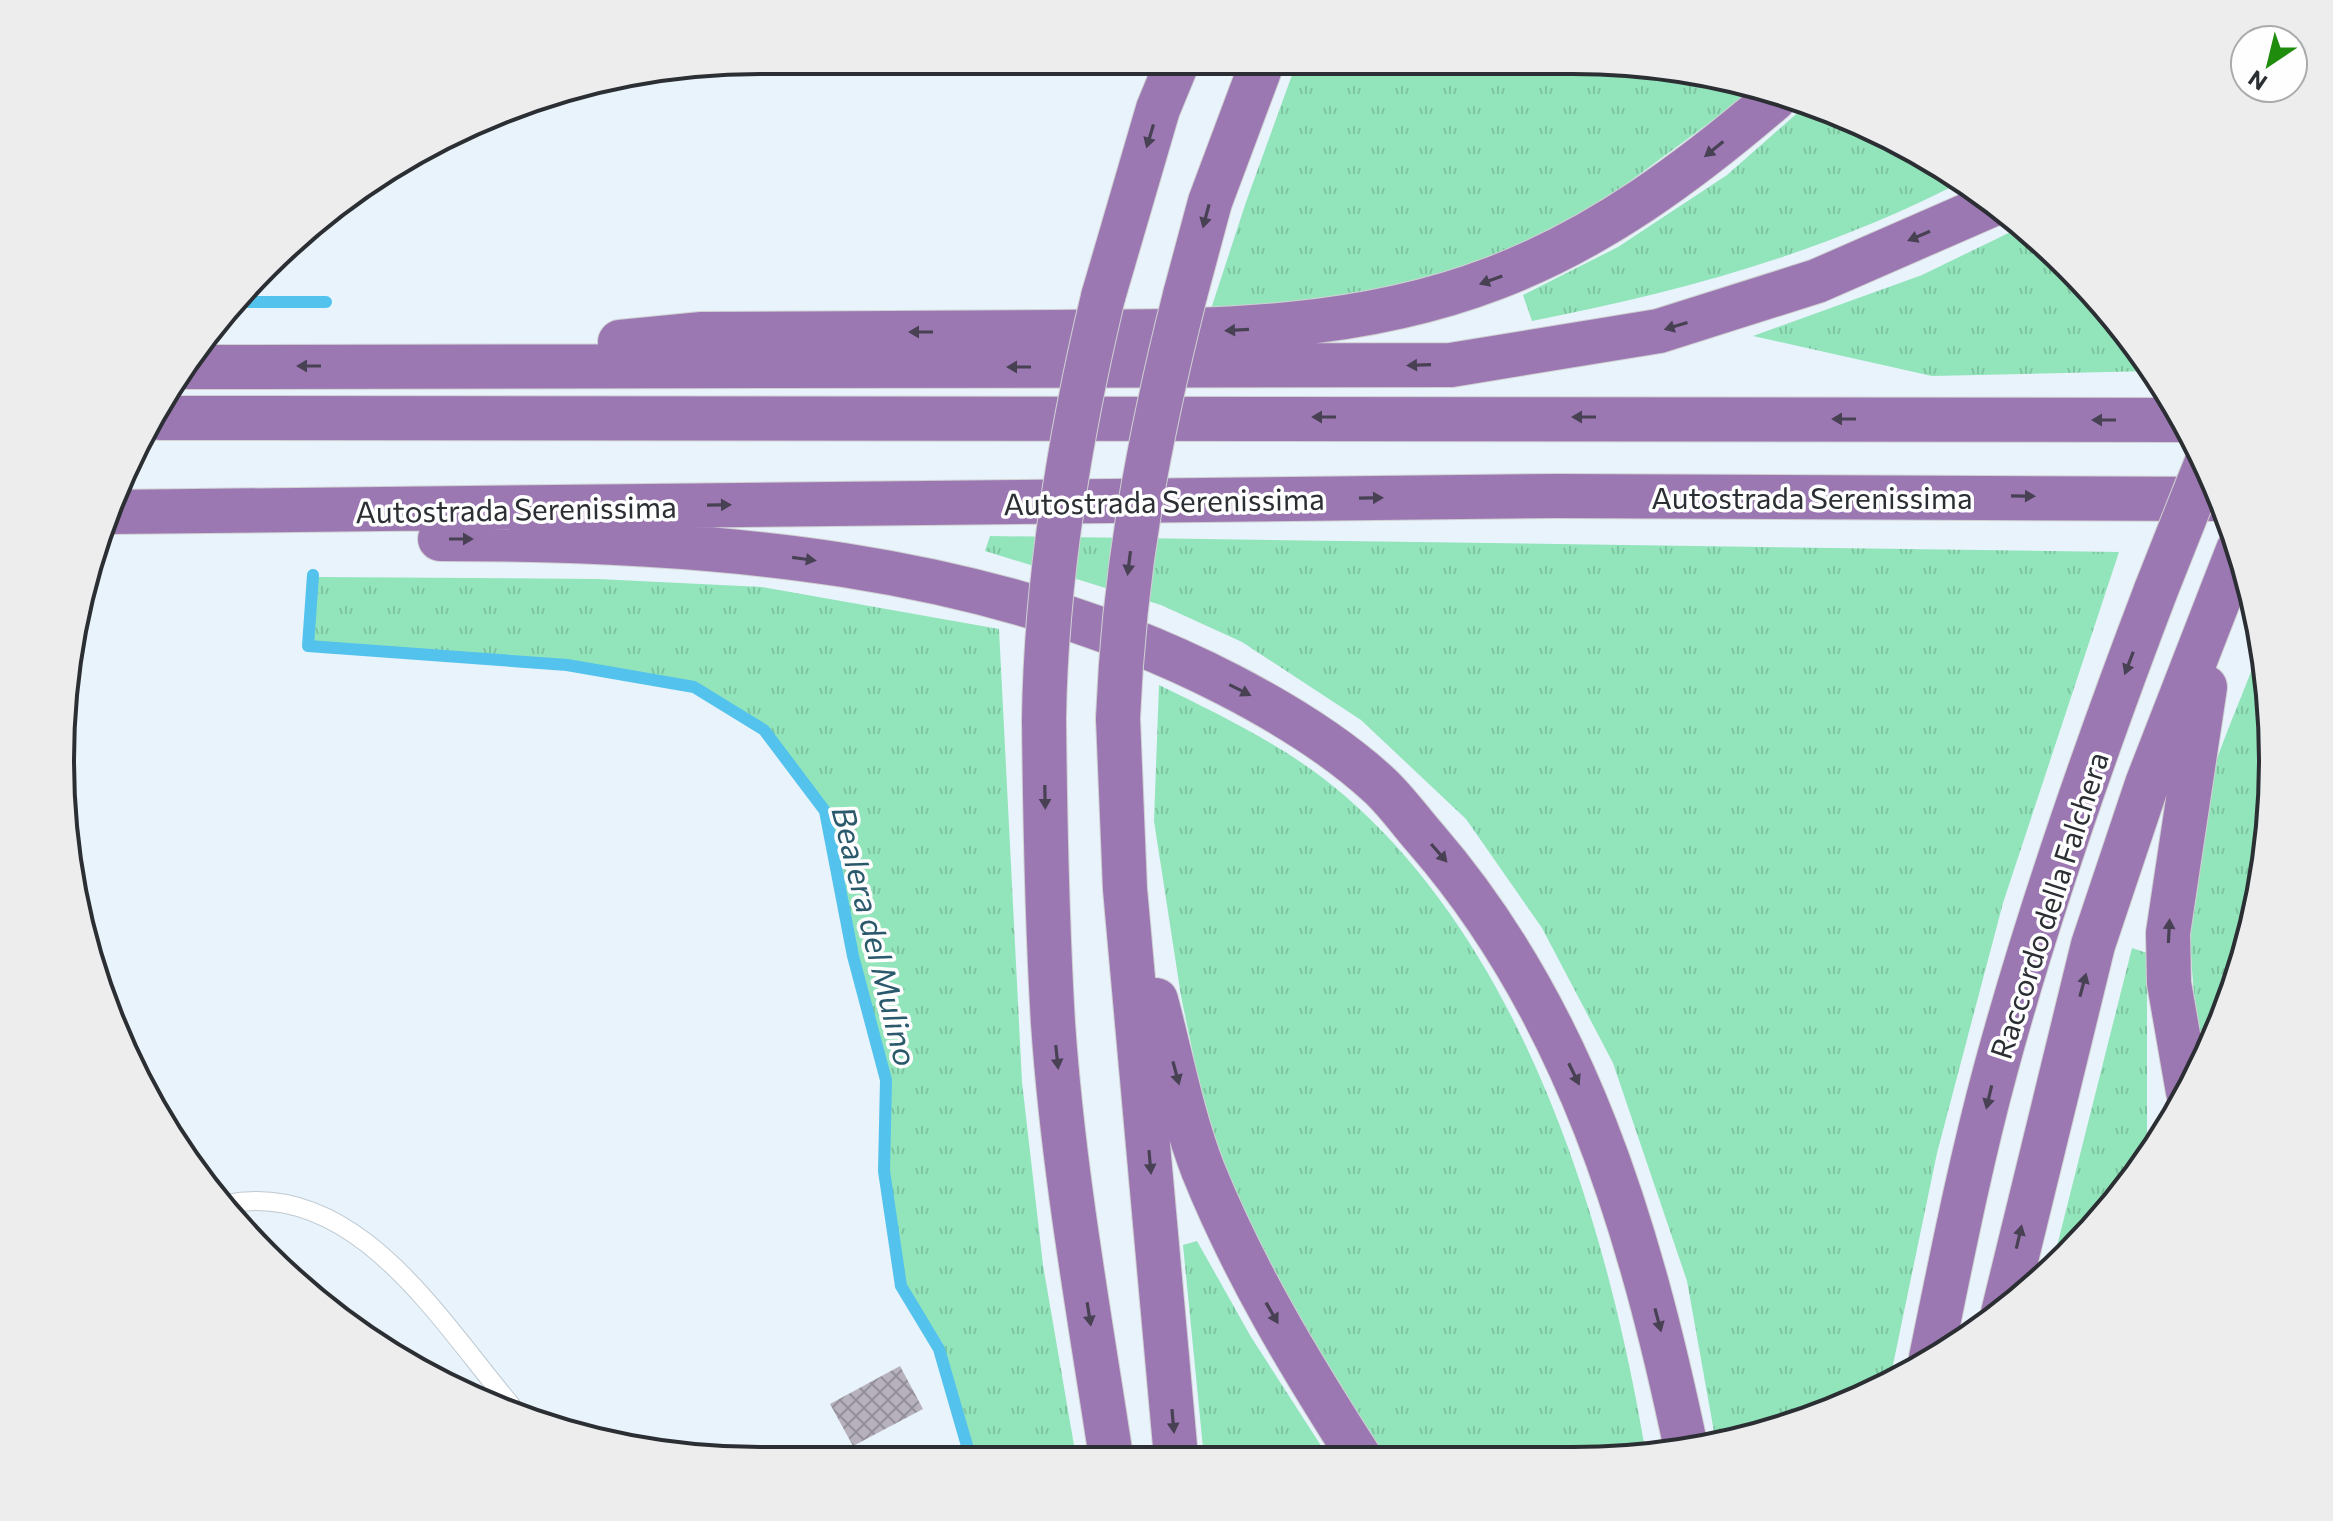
<svg xmlns="http://www.w3.org/2000/svg" width="2333" height="1521" viewBox="0 0 2333 1521" font-family="Commissioner,sans-serif">
<defs>
<pattern id="grass-tufts" width="24" height="20" patternUnits="userSpaceOnUse" patternTransform="scale(2)"><rect width="24" height="20" fill="#92e4bb"/><path d="M3 7l-1-3M5 7V3M7 7l1-3M15 17l-1-3M17 17v-4M19 17l1-3" fill="none" stroke="#7ec4a1"/></pattern>
<pattern id="building-cross-hatch" width="8" height="8" patternUnits="userSpaceOnUse" patternTransform="scale(2)"><rect width="8" height="8" fill="#b6b1bc"/><path d="M0 0l8 8M0 8l8-8" fill="none" stroke="#949099"/></pattern>
</defs>
<rect width="100%" height="100%" fill="#e8f3fb"/>
<!-- grass -->
<path fill="url(#grass-tufts)" d="M1296 64 1664 66 1751 92 1595 207 1482 262 1385 290 1300 303 1211 309 1246 202Z
M1803 108 1882 132 1959 183C1823 253 1681 292 1532 321L1523 295 1618 247 1727 175Z
M2023 226 2128 334 2151 371 1932 376 1753 336 1922 275Z
M990 536 2119 552 2003 903 1937 1153 1889 1384 1753 1437 1716 1443 1687 1281 1613 1063 1542 928 1466 819 1361 720 1242 642 1161 605 985 551Z
M318 577 598 579 762 587 999 629 1022 1082 1043 1265 1076 1457 974 1456 943 1344 905 1285 888 1173 891 1079 857 955 828 810 765 727 696 683 568 660 313 642Z
M2260 648 2271 714 2267 851 2236 985 2202 1061C2193 995 2186 925 2192 858 2199 787 2236 715 2260 648Z
M1159 685C1224 717 1290 748 1345 796 1526 953 1608 1226 1646 1455L1618 1460 1383 1458 1330 1375 1256 1244 1210 1135 1181 996 1154 821Z
M2132 948 2147 953V1155L2099 1222 2052 1266Z
M1197 1241 1251 1337 1329 1458H1204L1183 1245Z"/>
<g fill="none" stroke-linecap="round" stroke-linejoin="round">
<!-- stream -->
<path stroke="#53c2ed" stroke-width="12" d="M239 302H326
M313 575 308 646 567 665 694 687 764 730 825 811 853 956 886 1080 884 1171 901 1286 939 1349 970 1456"/>
</g>
<!-- building -->
<path fill="url(#building-cross-hatch)" d="M900 1366 923 1409 853 1446 830 1404Z"/>
<g fill="none" stroke-linecap="round" stroke-linejoin="round">
<!-- lane casing -->
<g stroke="#bec9d1" stroke-width="20">
<path id="lane" d="M226 1204C355 1178 439 1320 511 1405L502 1410"/>
</g>
<!-- highway casing -->
<g stroke="#d0d1d2" stroke-width="46">
<path id="highway" d="M1185 295 1210 202 1262 63
M1103 297 1158 109 1177 63
M620 342 702 334C819 333 936 332 1054 332 1204 331 1352 333 1495 278 1600 238 1690 171 1774 99
M187 367 1451 365 1659 331 1817 281 1991 205
M160 418 2182 420
M109 512 1556 496 2219 499
M440 539C707 539 988 560 1229 685 1283 713 1336 745 1380 786 1397 802 1411 822 1426 839 1576 1012 1640 1229 1686 1448
M1118 718 1125 889 1176 1457
M1044 719C1045 820 1047 922 1053 1023 1063 1169 1089 1313 1111 1457
M1156 1000C1171 1056 1182 1116 1203 1170 1244 1272 1301 1366 1360 1458
M2188 1092 2169 983 2168 933 2205 687
M2003 1313 2093 945 2147 784 2238 550
M1931 1358C1951 1261 1970 1164 1996 1068 2040 906 2096 747 2156 590"/>
</g>
<!-- lane -->
<use href="#lane" stroke="#fff" stroke-width="18"/>
<!-- highway -->
<use href="#highway" stroke="#9c78b3" stroke-width="44"/>
<!-- highway-bridge casing -->
<g stroke="#d0d1d2" stroke-width="46" stroke-linecap="butt">
<path id="highway-bridge" d="M2156 590 2206 464
M1118 718C1124 569 1149 439 1185 295
M1044 719C1046 577 1070 435 1103 297"/>
</g>
<!-- highway-bridge -->
<use href="#highway-bridge" stroke="#9c78b3" stroke-width="44"/>
</g>
<!-- one-way arrows -->
<defs><path id="oneway-solid" d="M-6-.8H1V-3.2L6.5 0L1 3.2V.8H-6Z" transform="scale(2)"/></defs>
<g fill="#474153">
<use href="#oneway-solid" transform="translate(1150 136) rotate(107)"/>
<use href="#oneway-solid" transform="translate(1714 149) rotate(141)"/>
<use href="#oneway-solid" transform="translate(1206 216) rotate(105)"/>
<use href="#oneway-solid" transform="translate(1919 236) rotate(157)"/>
<use href="#oneway-solid" transform="translate(1491 280) rotate(160)"/>
<use href="#oneway-solid" transform="translate(1676 326) rotate(163)"/>
<use href="#oneway-solid" transform="translate(1237 330) rotate(177)"/>
<use href="#oneway-solid" transform="translate(921 332) rotate(180)"/>
<use href="#oneway-solid" transform="translate(1419 365) rotate(178)"/>
<use href="#oneway-solid" transform="translate(309 366) rotate(180)"/>
<use href="#oneway-solid" transform="translate(1019 367) rotate(-180)"/>
<use href="#oneway-solid" transform="translate(1324 417) rotate(180)"/>
<use href="#oneway-solid" transform="translate(1584 417) rotate(-180)"/>
<use href="#oneway-solid" transform="translate(1844 419) rotate(-180)"/>
<use href="#oneway-solid" transform="translate(2104 420) rotate(-180)"/>
<use href="#oneway-solid" transform="translate(2023 496) rotate(1)"/>
<use href="#oneway-solid" transform="translate(1371 498) rotate(-1)"/>
<use href="#oneway-solid" transform="translate(719 505) rotate(-1)"/>
<use href="#oneway-solid" transform="translate(461 539)"/>
<use href="#oneway-solid" transform="translate(804 559) rotate(8)"/>
<use href="#oneway-solid" transform="translate(1129 563) rotate(97)"/>
<use href="#oneway-solid" transform="translate(2129 663) rotate(111)"/>
<use href="#oneway-solid" transform="translate(1240 690) rotate(27)"/>
<use href="#oneway-solid" transform="translate(1045 797) rotate(89)"/>
<use href="#oneway-solid" transform="translate(1439 853) rotate(49)"/>
<use href="#oneway-solid" transform="translate(2169 931) rotate(-87)"/>
<use href="#oneway-solid" transform="translate(2083 985) rotate(-75)"/>
<use href="#oneway-solid" transform="translate(1057 1057) rotate(84)"/>
<use href="#oneway-solid" transform="translate(1176 1073) rotate(75)"/>
<use href="#oneway-solid" transform="translate(1574 1074) rotate(64)"/>
<use href="#oneway-solid" transform="translate(1989 1097) rotate(103)"/>
<use href="#oneway-solid" transform="translate(1150 1162) rotate(85)"/>
<use href="#oneway-solid" transform="translate(2019 1237) rotate(-77)"/>
<use href="#oneway-solid" transform="translate(1272 1313) rotate(60)"/>
<use href="#oneway-solid" transform="translate(1089 1314) rotate(81)"/>
<use href="#oneway-solid" transform="translate(1658 1320) rotate(75)"/>
<use href="#oneway-solid" transform="translate(1173 1421) rotate(85)"/>
</g>
<g text-anchor="middle" dominant-baseline="central" stroke-width="7" stroke-linejoin="round" paint-order="stroke">
<!-- street labels -->
<g font-size="30" fill="#2b2f33" stroke="#fefefe">
<text x="1812" y="496">Autostrada Serenissima</text>
<text transform="translate(1164 500) rotate(-1)">Autostrada Serenissima</text>
<text transform="translate(516 508) rotate(-1)">Autostrada Serenissima</text>
<text transform="translate(2048 905) rotate(-72)">Raccordo della Falchera</text>
</g>
<!-- water labels -->
<g font-size="32" font-style="italic" fill="#2b596c" stroke="#fefefe">
<text transform="translate(876 936) rotate(76)">Bealera del Mulino</text>
</g>
</g>
<!-- crop -->
<path d="M0 0H2333V1521H0ZM760 74H1573A686 686 0 0 1 2259 760V761A686 686 0 0 1 1573 1447H760A686 686 0 0 1 74 761V760A686 686 0 0 1 760 74Z" fill="#ededee" fill-rule="evenodd"/>
<path fill="none" stroke="#2b2f33" stroke-width="4" d="M760 74H1573A686 686 0 0 1 2259 760V761A686 686 0 0 1 1573 1447H760A686 686 0 0 1 74 761V760A686 686 0 0 1 760 74Z"/>
<!-- north arrow -->
<g transform="translate(2269 64) rotate(215)"><circle r="38" fill="#fefefe" stroke="#aaabad" stroke-width="2"/>
<path d="M0-6L14 30L0 20L-14 30Z" fill="#208c0d"/>
<text y="-12" font-size="22" font-weight="bold" text-anchor="middle" fill="#2b2f33">N</text>
</g>
</svg>
